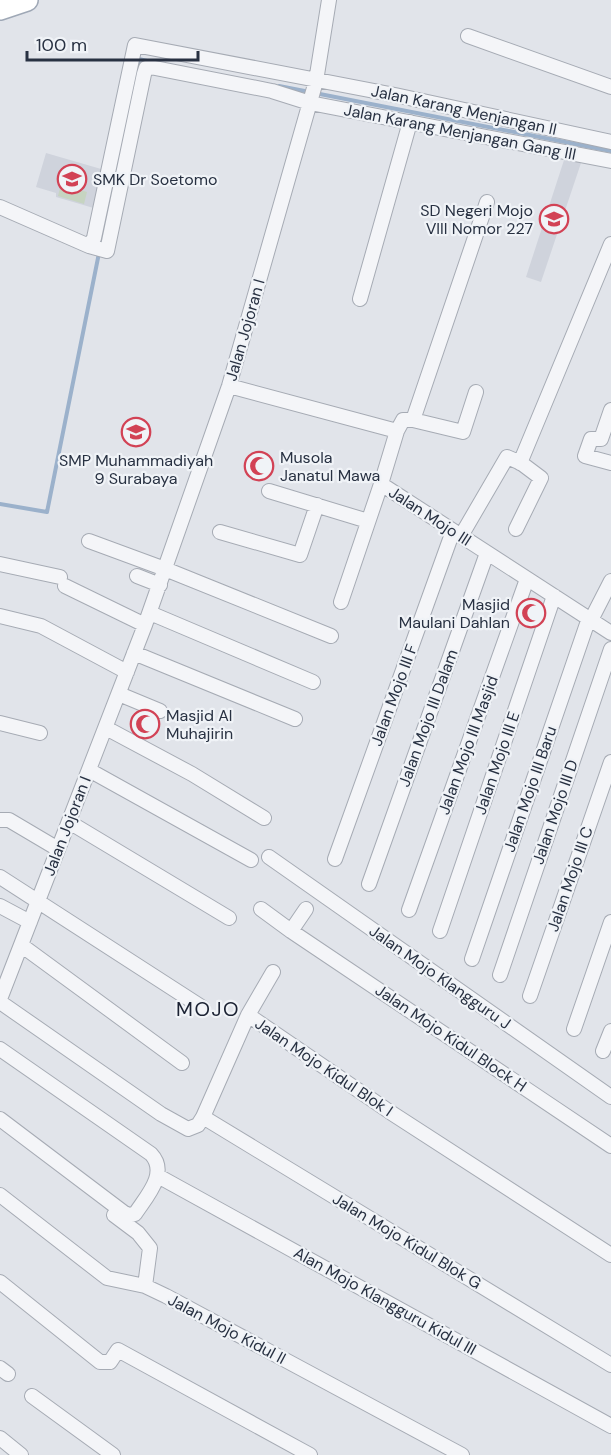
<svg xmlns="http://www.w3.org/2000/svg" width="611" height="1455" viewBox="0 0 611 1455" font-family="'DM Sans',sans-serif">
<rect width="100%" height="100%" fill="#e1e4ea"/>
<!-- built -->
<path fill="#cfd3dc" d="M46 153 108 171 97 209 56 197V193L36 187Z
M565 157 581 163 541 282 526 277Z"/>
<!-- green -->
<path fill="#c6d4c1" d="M61 184 87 192 84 204 58 196Z"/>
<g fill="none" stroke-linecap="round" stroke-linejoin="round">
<!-- stream -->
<path stroke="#9bb1cb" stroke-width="4" d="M138 63 139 59 151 62
M279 86 611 151
M101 246 134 82
M0 504 47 512 99 253"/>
<!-- minor casing -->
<g stroke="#a6abb4" stroke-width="16">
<path id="minor" d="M468 36 611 87
M0 207 89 246 94 238 135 45 395 95 611 142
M89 246 107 251 144 74 146 68 150 67 272 91 310 103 611 161
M360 299 410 122
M229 386 397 431 381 484 611 633
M611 410 601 439H591L585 456 611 463
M413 420 463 432 476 392
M397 431 403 420H413L487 202
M520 463 611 244
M269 491 368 521
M220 532 300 555 317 505
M461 536 507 457 521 463 541 478 516 529
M89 541 165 569 331 636
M0 564 60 577
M137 576 160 585
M65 586 145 625
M341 602 381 484
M150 613 313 682
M0 616 41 626 127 672
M591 620 611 581
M134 653 295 719
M119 694 160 711
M0 723 40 733
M106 728 192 774 264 818
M89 770 251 860
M0 820H9L58 849
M69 822 229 918
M269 857 611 1097
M335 859 453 531
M0 877 203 1008
M369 884 487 553
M0 906 30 922
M261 909 291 931
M306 909 291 931 611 1146
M409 910 527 579
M440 931 554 596
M21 945 182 1063
M472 959 589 618
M500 975 611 649
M530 996 611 762
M0 999 145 625 229 386 316 81 329 0
M0 1002 161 1114 188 1129 198 1125 203 1117 248 1015 273 972
M248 1015 390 1112 611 1255
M574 1029 611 922
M0 1049 151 1154C169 1173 146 1197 135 1214L127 1215 0 1119
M603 1051 611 1031
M203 1117 611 1365
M158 1176 611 1426
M0 1195 107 1278 145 1286 166 1296 462 1455
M114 1215 138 1233 150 1248 145 1286
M0 1282 100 1362H110L118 1350 310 1455
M0 1368 8 1374
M32 1396 113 1455
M0 1438 21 1455"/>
</g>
<!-- primary casing -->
<g stroke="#9fa8b6" stroke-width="24">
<path id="primary" d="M0 9 27 0"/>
</g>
<!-- minor -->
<use href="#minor" stroke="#f4f5f8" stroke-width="14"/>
<!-- primary -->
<use href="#primary" stroke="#fff" stroke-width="21"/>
</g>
<!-- icons -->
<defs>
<g id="school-ring" transform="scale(1.5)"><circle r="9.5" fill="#f0f3f7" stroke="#d24255" stroke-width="1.5"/><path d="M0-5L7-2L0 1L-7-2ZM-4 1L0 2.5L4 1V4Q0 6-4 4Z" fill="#d24255"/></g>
<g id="mosque-ring" transform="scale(1.5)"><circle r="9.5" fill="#f0f3f7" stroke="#d24255" stroke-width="1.5"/><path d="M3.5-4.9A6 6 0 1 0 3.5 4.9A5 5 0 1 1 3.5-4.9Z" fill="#d24255"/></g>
</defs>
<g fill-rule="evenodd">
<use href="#school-ring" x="72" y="179"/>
<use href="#school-ring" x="554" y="219"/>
<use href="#school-ring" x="136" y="432"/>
<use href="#mosque-ring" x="259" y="466"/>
<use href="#mosque-ring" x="531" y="613"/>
<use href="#mosque-ring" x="145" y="724"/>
</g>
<g text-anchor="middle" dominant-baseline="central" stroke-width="4.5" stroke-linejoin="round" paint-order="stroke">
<!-- street labels -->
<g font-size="16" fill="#283142" stroke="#f0f3f7">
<text transform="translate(464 110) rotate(12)">Jalan Karang Menjangan II</text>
<text transform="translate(460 132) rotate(11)">Jalan Karang Menjangan Gang III</text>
<text transform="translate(245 330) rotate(-74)">Jalan Jojoran I</text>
<text transform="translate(430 516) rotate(33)">Jalan Mojo III</text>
<text transform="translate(394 695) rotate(-70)">Jalan Mojo III F</text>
<text transform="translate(428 718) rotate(-70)">Jalan Mojo III Dalam</text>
<text transform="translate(468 745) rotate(-70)">Jalan Mojo III Masjid</text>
<text transform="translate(497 763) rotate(-71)">Jalan Mojo III E</text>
<text transform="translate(530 789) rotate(-71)">Jalan Mojo III Baru</text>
<text transform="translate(555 812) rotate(-71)">Jalan Mojo III D</text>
<text transform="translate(67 826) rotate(-69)">Jalan Jojoran I</text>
<text transform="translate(570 879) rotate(-71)">Jalan Mojo III C</text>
<text transform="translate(440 977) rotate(35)">Jalan Mojo Klangguru J</text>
<text transform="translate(451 1038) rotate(34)">Jalan Mojo Kidul Block H</text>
<text transform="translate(324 1067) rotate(34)">Jalan Mojo Kidul Blok I</text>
<text transform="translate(407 1241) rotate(31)">Jalan Mojo Kidul Blok G</text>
<text transform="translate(385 1301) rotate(29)">Alan Mojo Klangguru Kidul III</text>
<text transform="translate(227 1329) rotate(28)">Jalan Mojo Kidul II</text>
</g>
<!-- poi labels -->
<g font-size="16" fill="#283142" stroke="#f0f3f7" text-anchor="start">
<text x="93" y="179">SMK Dr Soetomo</text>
<text x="533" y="210" text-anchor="end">SD Negeri Mojo<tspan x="533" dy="18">VIII Nomor 227</tspan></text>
<text x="280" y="457">Musola<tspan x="280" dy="18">Janatul Mawa</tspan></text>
<text x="136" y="460" text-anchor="middle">SMP Muhammadiyah<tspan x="136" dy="18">9 Surabaya</tspan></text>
<text x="510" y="604" text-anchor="end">Masjid<tspan x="510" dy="18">Maulani Dahlan</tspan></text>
<text x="166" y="715">Masjid Al<tspan x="166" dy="18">Muhajirin</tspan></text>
</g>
<!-- quarter labels -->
<g font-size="20" letter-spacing="1.5" fill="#1b2233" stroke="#f0f3f7">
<text x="208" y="1009">MOJO</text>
</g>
</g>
<!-- scale -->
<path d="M27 51v9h171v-9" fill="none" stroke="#283142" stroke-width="3"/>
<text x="36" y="51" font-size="18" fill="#283142" stroke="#f0f3f7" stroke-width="4.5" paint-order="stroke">100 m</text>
</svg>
